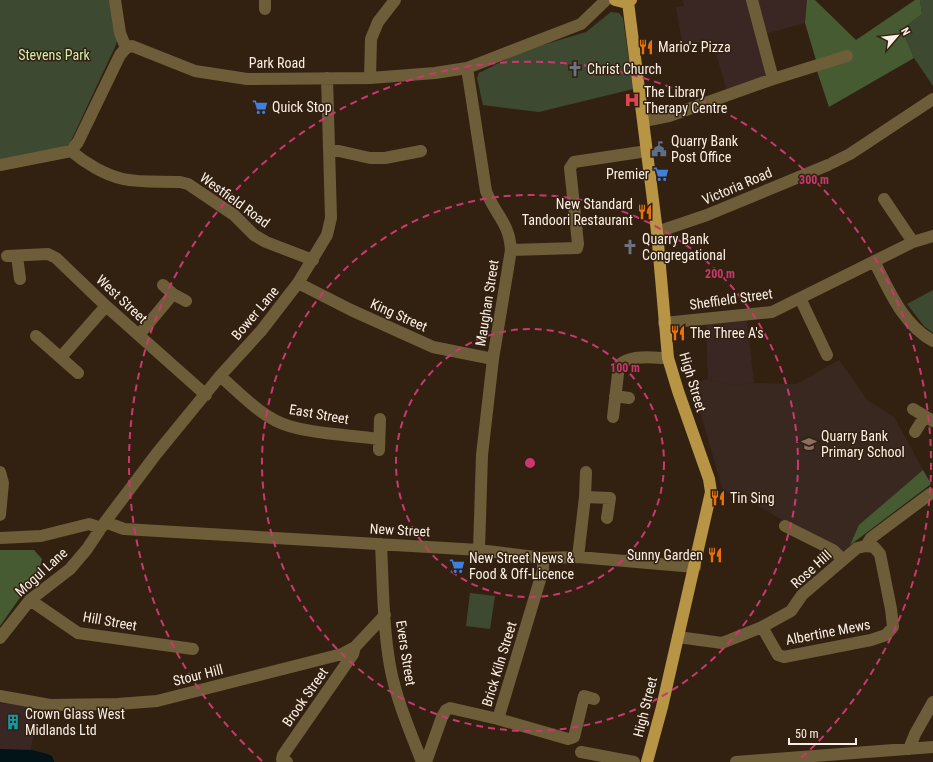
<svg xmlns="http://www.w3.org/2000/svg" width="933" height="762" viewBox="0 0 933 762" font-family="'Roboto Condensed',sans-serif">
<rect width="100%" height="100%" fill="#322111"/>
<!-- industrial -->
<path fill="#3a2723" d="M682 0H807L805 23 757 36 766 76 727 91 712 40 683 47 676 7 684 6Z
M740 321H747L754 383 733 386 708 379 706 325Z
M0 703 38 708 29 760 38 762H0Z"/>
<!-- education -->
<path fill="#392820" d="M839 360 867 400 894 417 931 484 842 552 777 517 754 503 723 491 701 415 689 385 708 379 733 386 754 383 797 384Z"/>
<!-- green -->
<path fill="#3d4a31" d="M0 0H111L118 38 115 47 70 143 62 149 0 160Z
M920 0H933V86L914 58 902 29 922 14Z
M611 12 619 13 623 18 633 89 539 112 483 105 477 78 479 73 523 51 586 32Z
M933 290V333L924 326 907 304Z
M470 593 495 596 490 629 466 626Z"/>
<!-- forest -->
<path fill="#475b33" d="M807 0H815L856 40 915 0H920L922 14 902 29 914 58 829 107 817 71 816 60 805 23Z
M923 470 931 484 850 545 859 525Z
M0 550H34L42 559 35 585 19 599 0 626Z"/>
<g fill="none" stroke-linecap="round" stroke-linejoin="round">
<!-- river -->
<path stroke="#021417" stroke-width="16" d="M0 757 31 758 46 762"/>
<!-- minor -->
<path stroke="#6e5d39" stroke-width="12" d="M115 0 120 33 126 48
M752 0 773 79
M265 9V0
M467 68 486 191C495 215 509 221 511 250L493 359 482 455 479 550
M370 78 371 39 378 22 395 0
M644 121 669 116 773 79 847 56
M330 149 370 158H385L421 151
M71 151C85 163 105 175 123 179 141 183 162 181 180 182L188 184 234 215 254 235 266 242 313 260
M832 163 850 154 933 99
M0 165 71 151 78 142 120 55 126 48 132 46 195 71 247 79 370 78 435 73 467 68 581 24 606 0
M884 199 913 242
M657 232 707 215 828 165
M511 250 577 248 578 244 570 168 574 162 647 151
M7 256 48 254 56 258 106 306 206 395
M17 256 20 279
M874 261C889 290 903 325 933 341
M298 283 351 310 433 347 493 359
M163 285 173 294 186 301
M800 298 827 355
M664 323 772 312 913 242 933 236
M139 335 173 294
M36 336 78 373
M61 357 106 306
M220 376C241 394 262 418 289 426 314 434 352 435 379 439
M615 396 629 398
M913 409 933 421
M613 417 619 365C632 354 652 358 668 358
M915 432 925 416
M379 450 380 419
M0 472 3 483 0 515
M585 497 610 498 607 518
M105 522 124 529 479 550 543 558 578 557 695 567
M785 526 833 550 843 560
M0 538 41 536 89 524 101 528
M381 544C383 585 383 626 390 666 396 699 410 731 422 762
M578 557 585 497 586 472
M30 600 78 633 193 649
M762 627 778 655 784 657 871 640 886 635 893 627 891 609 880 554 874 547 866 546
M678 637 722 643 762 627 791 611 802 595 857 548 866 546 871 538 930 494
M0 638 30 600 70 569 87 549 105 522 157 453 220 376 261 331 298 283 327 235 331 218 327 78
M0 696 50 705 118 704 157 701 342 654 355 647 385 615
M498 719 543 570V558
M909 749 915 734 933 702
M581 752 634 762
M287 762 282 759 283 755 353 654 355 647
M426 762 442 717 446 710 450 708 498 719 568 739 574 737 584 696 594 699
M736 762 933 747"/>
<!-- major -->
<path stroke="#b89445" stroke-width="12" d="M615 0 623 2 631 0
M628 2 657 232 668 358 678 391 709 479 711 492 662 707 647 762"/>
</g>
<!-- distance rings -->
<g fill="none" stroke="#cb3870" stroke-width="2" stroke-dasharray="7 5">
<circle cx="530" cy="463" r="134"/>
<circle cx="530" cy="463" r="268"/>
<path d="M262 761A401 401 0 1 1 798 761"/>
</g>
<!-- icons -->
<defs>
<g id="restaurant-bare" transform="scale(1.2)"><path d="M-5-6h1v4h1v-4h1v4h1v-4h1v5L-1.5 .5V6h-2V.5L-5-1ZM5-6V6H3V1.5H1.5Q1.5-4 5-6Z" fill="#e8710a" stroke="#322111" stroke-width="2.5" paint-order="stroke"/></g>
<g id="church-bare" transform="scale(1.2)"><path d="M-1.2-6h2.4v3.5h3.3v2.4h-3.3V6h-2.4V-.1h-3.3v-2.4h3.3Z" fill="#6b7280" stroke="#322111" stroke-width="2.5" paint-order="stroke"/></g>
<g id="hospital-bare" transform="scale(1.2)"><path d="M-5-5h3v3.5h4V-5h3V5h-3V1.5h-4V5h-3Z" fill="#e0444e" stroke="#322111" stroke-width="2.5" paint-order="stroke"/></g>
<g id="supermarket-bare" transform="scale(1.2)"><path d="M-6-5.5h2.5l.6 2H6L4.5 2H-2.5L-4.4-4H-6ZM-1.5 3.2a1.3 1.3 0 1 0 .1 0ZM3 3.2a1.3 1.3 0 1 0 .1 0Z" fill="#3f7fe0" stroke="#322111" stroke-width="2.5" paint-order="stroke"/></g>
<g id="civic-bare" transform="scale(1.2)"><path d="M-.6-6.5H3V-4.5H.6V-3L4-1V1h2V6H-6V1h2V-1L-.6-3ZM-1.2 2.5V6h2.4V2.5Z" fill="#5c6f8a" stroke="#322111" stroke-width="2.5" paint-order="stroke"/></g>
<g id="school-bare" transform="scale(1.2)"><path d="M0-5L7-2L0 1L-7-2ZM-4 1L0 2.5L4 1V4Q0 6-4 4Z" fill="#8d6e63" stroke="#322111" stroke-width="2.5" paint-order="stroke"/></g>
<g id="building-bare" transform="scale(1.2)"><path d="M-4-6H4V6H1V3H-1V6H-4ZM-2.5-4.3h1.7v1.8h-1.7ZM.8-4.3h1.7v1.8H.8ZM-2.5-1h1.7V.8h-1.7ZM.8-1h1.7V.8H.8Z" fill="#0f9aa8" stroke="#322111" stroke-width="2.5" paint-order="stroke"/></g>
</defs>
<g fill-rule="evenodd">
<use href="#restaurant-bare" x="646" y="47"/>
<use href="#church-bare" x="575" y="69"/>
<use href="#hospital-bare" x="632" y="100"/>
<use href="#supermarket-bare" x="260" y="107"/>
<use href="#civic-bare" x="659" y="149"/>
<use href="#supermarket-bare" x="661" y="174"/>
<use href="#restaurant-bare" x="645" y="212"/>
<use href="#church-bare" x="630" y="247"/>
<use href="#restaurant-bare" x="678" y="333"/>
<use href="#school-bare" x="809" y="444"/>
<use href="#restaurant-bare" x="718" y="498"/>
<use href="#restaurant-bare" x="715" y="555"/>
<use href="#supermarket-bare" x="457" y="566"/>
<use href="#building-bare" x="13" y="722"/>
</g>
<g text-anchor="middle" dominant-baseline="central" stroke-width="3" stroke-linejoin="round" paint-order="stroke">
<!-- poi labels -->
<g font-size="14" fill="#fbefe5" stroke="#322111" text-anchor="start">
<text x="658" y="47">Mario'z Pizza</text>
<text x="587" y="69">Christ Church</text>
<text x="644" y="92">The Library<tspan x="644" dy="16">Therapy Centre</tspan></text>
<text x="272" y="107">Quick Stop</text>
<text x="671" y="141">Quarry Bank<tspan x="671" dy="16">Post Office</tspan></text>
<text x="649" y="174" text-anchor="end">Premier</text>
<text x="633" y="204" text-anchor="end">New Standard<tspan x="633" dy="16">Tandoori Restaurant</tspan></text>
<text x="642" y="239">Quarry Bank<tspan x="642" dy="16">Congregational</tspan></text>
<text x="690" y="333">The Three A's</text>
<text x="821" y="436">Quarry Bank<tspan x="821" dy="16">Primary School</tspan></text>
<text x="730" y="498">Tin Sing</text>
<text x="703" y="555" text-anchor="end">Sunny Garden</text>
<text x="469" y="558">New Street News &amp;<tspan x="469" dy="16">Food &amp; Off-Licence</tspan></text>
<text x="25" y="714">Crown Glass West<tspan x="25" dy="16">Midlands Ltd</tspan></text>
</g>
<!-- park labels -->
<g font-size="14" fill="#cef0ad" stroke="#322111">
<text x="54" y="55">Stevens Park</text>
</g>
<!-- street labels -->
<g font-size="14" fill="#fbefe5" stroke="#322111">
<text x="277" y="63">Park Road</text>
<text transform="translate(737 186) rotate(-23)">Victoria Road</text>
<text transform="translate(235 200) rotate(36)">Westfield Road</text>
<text transform="translate(122 299) rotate(43)">West Street</text>
<text transform="translate(731 299) rotate(-8)">Sheffield Street</text>
<text transform="translate(487 303) rotate(-81)">Maughan Street</text>
<text transform="translate(255 313) rotate(-50)">Bower Lane</text>
<text transform="translate(399 315) rotate(24)">King Street</text>
<text transform="translate(693 382) rotate(73)">High Street</text>
<text transform="translate(319 414) rotate(10)">East Street</text>
<text transform="translate(400 530) rotate(3)">New Street</text>
<text transform="translate(811 569) rotate(-42)">Rose Hill</text>
<text transform="translate(41 572) rotate(-42)">Mogul Lane</text>
<text transform="translate(110 621) rotate(10)">Hill Street</text>
<text transform="translate(828 632) rotate(-11)">Albertine Mews</text>
<text transform="translate(406 653) rotate(81)">Evers Street</text>
<text transform="translate(499 664) rotate(-73)">Brick Kiln Street</text>
<text transform="translate(198 675) rotate(-14)">Stour Hill</text>
<text transform="translate(305 697) rotate(-55)">Brook Street</text>
<text transform="translate(645 707) rotate(-76)">High Street</text>
</g>
</g>
<circle cx="530" cy="463" r="6" fill="#cb3870" stroke="#322111" stroke-width="2"/>
<g font-size="12" text-anchor="middle" font-weight="bold" fill="#cb3870" stroke="#322111" stroke-width="3" stroke-linejoin="round" paint-order="stroke">
<text x="814" y="184">300 m</text>
<text x="720" y="278">200 m</text>
<text x="625" y="372">100 m</text>
</g>
<!-- north arrow -->
<g transform="translate(897 36) rotate(62)" stroke="#322111" stroke-width="3" paint-order="stroke">
<path d="M0-3L7 15L0 10L-7 15Z" fill="#fbefe5"/>
<text y="-6" font-size="11" font-weight="bold" text-anchor="middle" fill="#fbefe5">N</text>
</g>
<!-- scale -->
<path d="M789 738v6h67v-6" fill="none" stroke="#fbefe5" stroke-width="2"/>
<text x="795" y="738" font-size="12" fill="#fbefe5" stroke="#322111" stroke-width="3" paint-order="stroke">50 m</text>
</svg>
